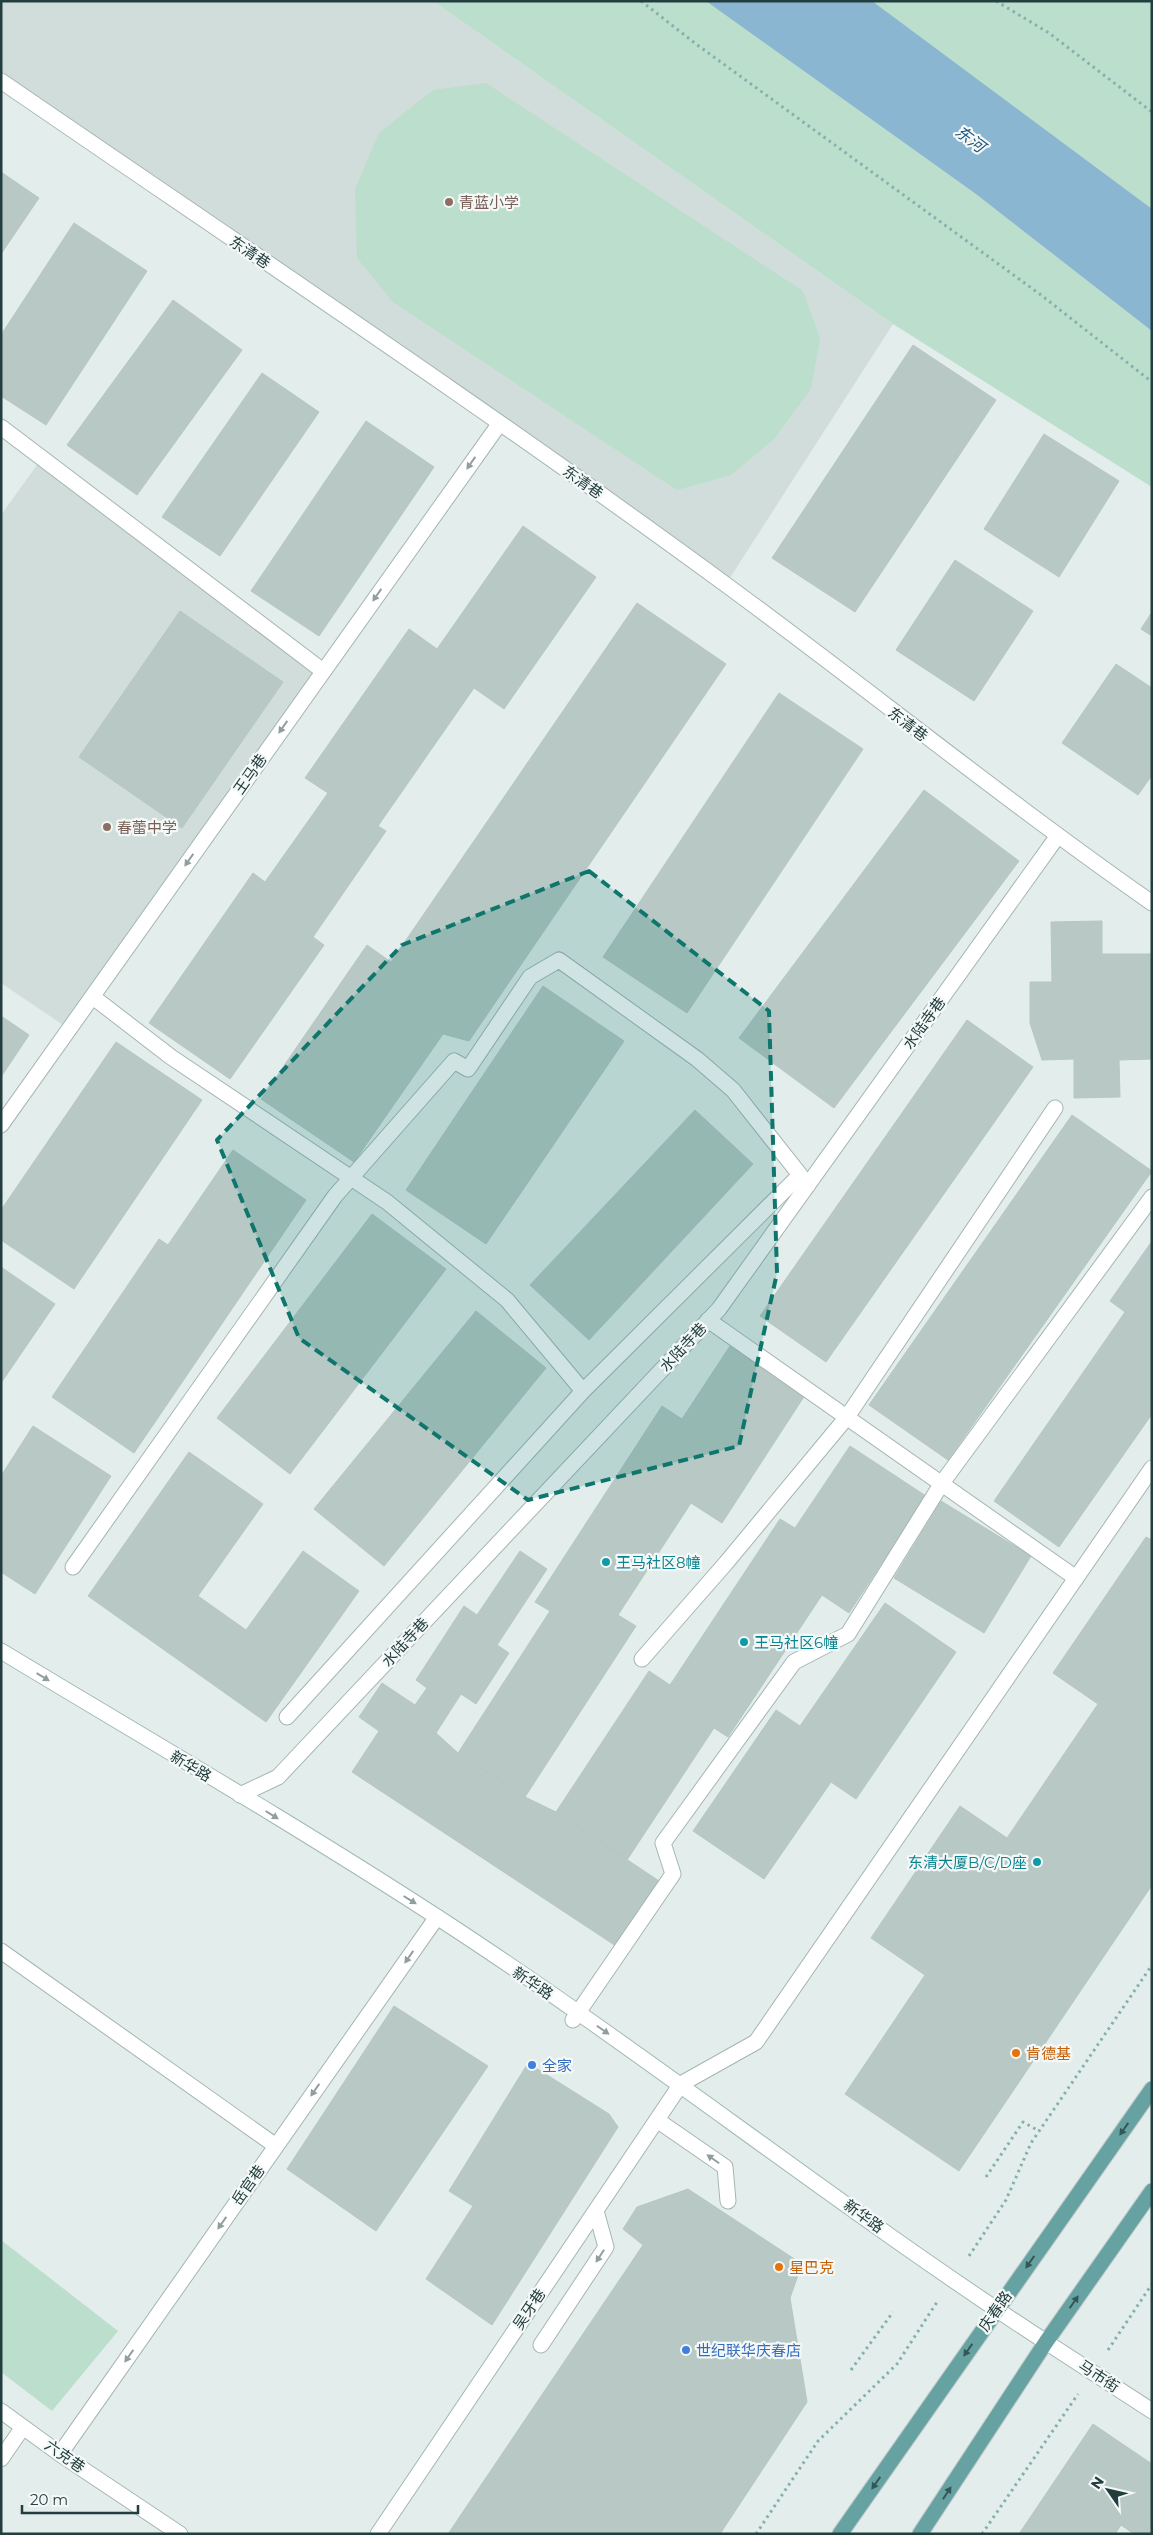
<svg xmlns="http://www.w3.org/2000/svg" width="1153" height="2535" viewBox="0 0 1153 2535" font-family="Montserrat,'Noto Sans SC',sans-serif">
<rect width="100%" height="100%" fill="#e3edeb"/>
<!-- built -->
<path fill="#d1ddda" d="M1 1H433L893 324 726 584 1 81Z
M42 458 323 671 69 1029 1 983V515Z"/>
<!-- green -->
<path fill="#bcdecd" d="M433 1H1152V487L893 324Z
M486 83 803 291 820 338 811 389 774 439 731 475 677 490 393 302 357 258 355 189 379 133 433 90Z
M1 2240 118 2331 52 2411 1 2372Z"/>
<!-- water -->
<path fill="#8bb6d2" d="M706 1H872L1152 209V331L976 194Z"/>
<!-- building -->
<path fill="#b8c8c5" stroke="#b5c7c4" d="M1 172 39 198 1 254Z
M74 223 147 271 46 425 1 396V335Z
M173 300 242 350 137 495 67 445Z
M913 345 996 400 855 612 772 558Z
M262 373 319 412 220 556 162 517Z
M366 421 434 467 319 636 251 591Z
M1044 434 1119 481 1059 577 984 529Z
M523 526 596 577 504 709 474 688 378 826 386 831 313 937 324 945 230 1079 149 1023 253 873 265 882 328 793 305 778 409 629 437 649Z
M955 560 1033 611 974 701 896 650Z
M637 603 726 664 469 1041 443 1034 354 1162 261 1099 367 945 391 962Z
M180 611 283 682 182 828 79 757Z
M1152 612V636L1141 629Z
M1116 664 1152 688V775L1138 795 1062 743Z
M779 693 863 749 687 1013 603 957Z
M924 790 1019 861 834 1108 739 1038Z
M1102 921V954H1152V1059L1119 1060 1120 1097 1074 1098V1059L1042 1060 1030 1023V982H1052L1051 922Z
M543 986 624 1041 486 1244 406 1190Z
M1 1016 29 1035 1 1077Z
M967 1020 1033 1067 826 1362 760 1316Z
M116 1042 202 1100 74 1289 1 1240V1210Z
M695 1110 753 1164 589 1340 530 1285Z
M1072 1115 1152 1171 948 1460 869 1405Z
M233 1150 306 1200 134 1453 52 1397 159 1239 168 1245Z
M372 1214 446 1269 290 1474 217 1418Z
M1152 1241V1414L1059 1547 994 1501 1125 1312 1110 1301Z
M1 1267 55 1304 1 1383Z
M476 1311 546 1368 384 1566 314 1509Z
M730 1346 805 1395 722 1523 691 1503 618 1615 636 1626 525 1797 458 1753 550 1611 535 1602 662 1406 682 1419Z
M33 1426 111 1476 35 1594 1 1572V1476Z
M850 1446 926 1496 849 1613 822 1595 728 1737 714 1728 627 1860 556 1812 649 1671 670 1685 780 1519 795 1528Z
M189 1452 263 1504 198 1596 246 1630 303 1551 359 1591 266 1722 88 1596Z
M941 1501 1031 1556 984 1633 894 1578Z
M1146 1537 1152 1540V1885L959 2171 845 2094 925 1975 871 1938 960 1806 1007 1838 1098 1704 1053 1673Z
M520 1551 547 1569 497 1645 509 1653 476 1704 461 1694 436 1733 458 1753 525 1797 556 1812 659 1881 616 1946 352 1772 379 1731 359 1717 382 1683 415 1705 427 1688 416 1680 464 1606 477 1615Z
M885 1603 956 1652 856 1799 831 1782 764 1879 693 1831 776 1710 800 1726Z
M394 2006 488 2066 376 2231 287 2169Z
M528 2063 609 2114 618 2127 492 2325 426 2279 473 2206 449 2191Z
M688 2189 802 2264 790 2298 807 2402 720 2534H448L643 2245 623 2229 637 2207Z
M1093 2424 1152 2464V2534H1134L1121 2525 1115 2534H1019Z"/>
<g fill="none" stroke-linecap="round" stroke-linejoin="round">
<!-- lane casing -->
<g stroke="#a5b5b4" stroke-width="17">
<path id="lane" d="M93 997 171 1057 387 1202 507 1300 583 1391 287 1717
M708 1320 1076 1578
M583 1391 800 1175
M73 1567 335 1196 454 1061 468 1069 530 977 559 960 697 1059 733 1090 808 1185
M642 1659 726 1563 847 1417 1055 1108
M573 2020 673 1874 663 1843 794 1662 848 1634 942 1483 1152 1197
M657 2120 725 2167 728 2201
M541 2345 606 2247 596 2211"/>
</g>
<!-- street casing -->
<g stroke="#a5b5b4" stroke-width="17">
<path id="street" d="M1 81C243 247 488 410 725 584 868 689 1006 801 1152 903
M1 427 323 671
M1 1125 500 423
M240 1795 278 1777 719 1309 1057 837
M1 1951 276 2146
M1046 2342 1152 2411
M1 2411 60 2454 180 2534
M60 2454 437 1917
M1 2459 23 2427
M378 2534 681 2084 756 2042 1152 1468"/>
</g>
<!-- secondary casing -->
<g stroke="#a1b9b6" stroke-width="17">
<path id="secondary" d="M1 1651C147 1739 294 1824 437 1917 645 2052 838 2207 1046 2342"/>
</g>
<!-- primary casing -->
<g stroke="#c1c9c9" stroke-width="17">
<path id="primary" d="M840 2534 1152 2089
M920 2534 1046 2342 1152 2191"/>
</g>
<!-- path -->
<path stroke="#83b1ad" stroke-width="3" stroke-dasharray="2.5 4" stroke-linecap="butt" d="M641 1 696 44 1041 295 1152 382
M996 1 1049 33 1152 112
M986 2177 1023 2122 1039 2131
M969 2256 1006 2200 1031 2143 1152 1965
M1108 2350 1152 2284
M851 2370 893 2312
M756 2534 818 2441 897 2364 937 2302
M982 2534 1078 2394"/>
<!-- lane -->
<use href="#lane" stroke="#fff" stroke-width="15"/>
<!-- street -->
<use href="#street" stroke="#fff" stroke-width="15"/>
<!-- secondary -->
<use href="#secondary" stroke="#fff" stroke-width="15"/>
<!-- primary -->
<use href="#primary" stroke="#67a2a2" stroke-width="15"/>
</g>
<!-- one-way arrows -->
<defs><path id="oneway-solid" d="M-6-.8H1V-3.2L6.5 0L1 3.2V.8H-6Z" transform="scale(1.25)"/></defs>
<g fill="#909e9e">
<use href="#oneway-solid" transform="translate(471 463) rotate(125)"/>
<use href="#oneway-solid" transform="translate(377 595) rotate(125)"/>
<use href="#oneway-solid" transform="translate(283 727) rotate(125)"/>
<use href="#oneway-solid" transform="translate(189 860) rotate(125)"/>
<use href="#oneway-solid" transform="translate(43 1677) rotate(31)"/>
<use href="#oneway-solid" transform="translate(272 1815) rotate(32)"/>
<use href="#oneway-solid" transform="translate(410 1900) rotate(32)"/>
<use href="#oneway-solid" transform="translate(409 1957) rotate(125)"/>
<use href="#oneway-solid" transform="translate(603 2030) rotate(35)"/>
<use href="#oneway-solid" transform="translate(315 2090) rotate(125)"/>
<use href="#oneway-solid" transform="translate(713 2159) rotate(-145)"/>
<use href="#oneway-solid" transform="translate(222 2223) rotate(125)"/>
<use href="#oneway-solid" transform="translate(600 2256) rotate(123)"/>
<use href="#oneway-solid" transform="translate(129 2356) rotate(125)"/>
</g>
<g fill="#335757">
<use href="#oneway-solid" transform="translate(1124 2129) rotate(125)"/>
<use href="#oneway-solid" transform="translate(1030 2262) rotate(125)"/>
<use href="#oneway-solid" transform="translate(1074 2302) rotate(-55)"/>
<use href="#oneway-solid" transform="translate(968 2350) rotate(125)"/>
<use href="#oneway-solid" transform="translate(876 2483) rotate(125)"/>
<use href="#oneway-solid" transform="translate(947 2493) rotate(-57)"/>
</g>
<!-- marked area -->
<path fill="#0f766e" fill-opacity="0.2" stroke="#0f766e" stroke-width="4" stroke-dasharray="10 6" stroke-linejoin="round" d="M589 871 769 1011 777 1273 739 1446 528 1500 299 1338 217 1140 402 945Z"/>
<!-- markers -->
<g fill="#8d6e63" stroke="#f4f9f8" stroke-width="2">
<circle cx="449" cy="202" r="5"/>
<circle cx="107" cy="827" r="5"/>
</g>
<g fill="#0f9aa8" stroke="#f4f9f8" stroke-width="2">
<circle cx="606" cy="1562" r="5"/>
<circle cx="744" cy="1642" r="5"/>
<circle cx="1037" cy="1862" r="5"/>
</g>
<g fill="#e8710a" stroke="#f4f9f8" stroke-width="2">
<circle cx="1016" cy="2053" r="5"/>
<circle cx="779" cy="2267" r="5"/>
</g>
<g fill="#3f7fe0" stroke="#f4f9f8" stroke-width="2">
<circle cx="532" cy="2065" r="5"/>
<circle cx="686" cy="2350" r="5"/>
</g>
<g text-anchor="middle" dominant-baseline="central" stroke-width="4.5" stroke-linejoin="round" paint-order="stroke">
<!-- education labels -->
<g font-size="15" fill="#785e54" stroke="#f4f9f8" text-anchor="start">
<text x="459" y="202">青蓝小学</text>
<text x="117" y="827">春蕾中学</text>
</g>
<!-- street labels -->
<g font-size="15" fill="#223e3e" stroke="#f4f9f8">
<text transform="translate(250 252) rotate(34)">东清巷</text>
<text transform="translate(583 482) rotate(35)">东清巷</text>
<text transform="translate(908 724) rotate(37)">东清巷</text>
<text transform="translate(250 774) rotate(-55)">王马巷</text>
<text transform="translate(924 1023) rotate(-54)">水陆寺巷</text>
<text transform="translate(683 1347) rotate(-47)">水陆寺巷</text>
<text transform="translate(405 1642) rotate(-47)">水陆寺巷</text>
<text transform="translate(191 1766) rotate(31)">新华路</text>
<text transform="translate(533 1983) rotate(34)">新华路</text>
<text transform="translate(248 2185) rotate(-55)">岳官巷</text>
<text transform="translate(864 2216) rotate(36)">新华路</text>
<text transform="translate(529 2309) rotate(-56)">吴牙巷</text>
<text transform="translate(995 2311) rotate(-55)">庆春路</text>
<text transform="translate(1099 2376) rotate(33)">马市街</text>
<text transform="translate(65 2456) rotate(35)">六克巷</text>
</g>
<!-- culture labels -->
<g font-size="15" fill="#0d838f" stroke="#f4f9f8" text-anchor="start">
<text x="616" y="1562">王马社区8幢</text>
<text x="754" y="1642">王马社区6幢</text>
<text x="1027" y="1862" text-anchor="end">东清大厦B/C/D座</text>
</g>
<!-- food labels -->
<g font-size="15" fill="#c56008" stroke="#f4f9f8" text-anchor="start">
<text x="1026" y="2053">肯德基</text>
<text x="789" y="2267">星巴克</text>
</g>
<!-- shop labels -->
<g font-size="15" fill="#366cbe" stroke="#f4f9f8" text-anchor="start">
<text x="542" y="2065">全家</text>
<text x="696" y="2350">世纪联华庆春店</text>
</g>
<!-- water labels -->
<g font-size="16" font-style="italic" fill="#1c547b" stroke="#f4f9f8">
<text transform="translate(970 139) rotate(37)">东河</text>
</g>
</g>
<!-- border -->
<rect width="1153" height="2535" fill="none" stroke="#223e3e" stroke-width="5"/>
<!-- north arrow -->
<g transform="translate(1108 2490) rotate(304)" stroke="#f4f9f8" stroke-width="4" paint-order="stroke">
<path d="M0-4L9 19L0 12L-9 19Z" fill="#223e3e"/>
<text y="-8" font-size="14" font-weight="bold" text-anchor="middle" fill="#223e3e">N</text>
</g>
<!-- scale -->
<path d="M22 2505v8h116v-8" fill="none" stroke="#223e3e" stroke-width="2.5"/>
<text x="30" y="2505" font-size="15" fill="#223e3e" stroke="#f4f9f8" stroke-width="4" paint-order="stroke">20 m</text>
</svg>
